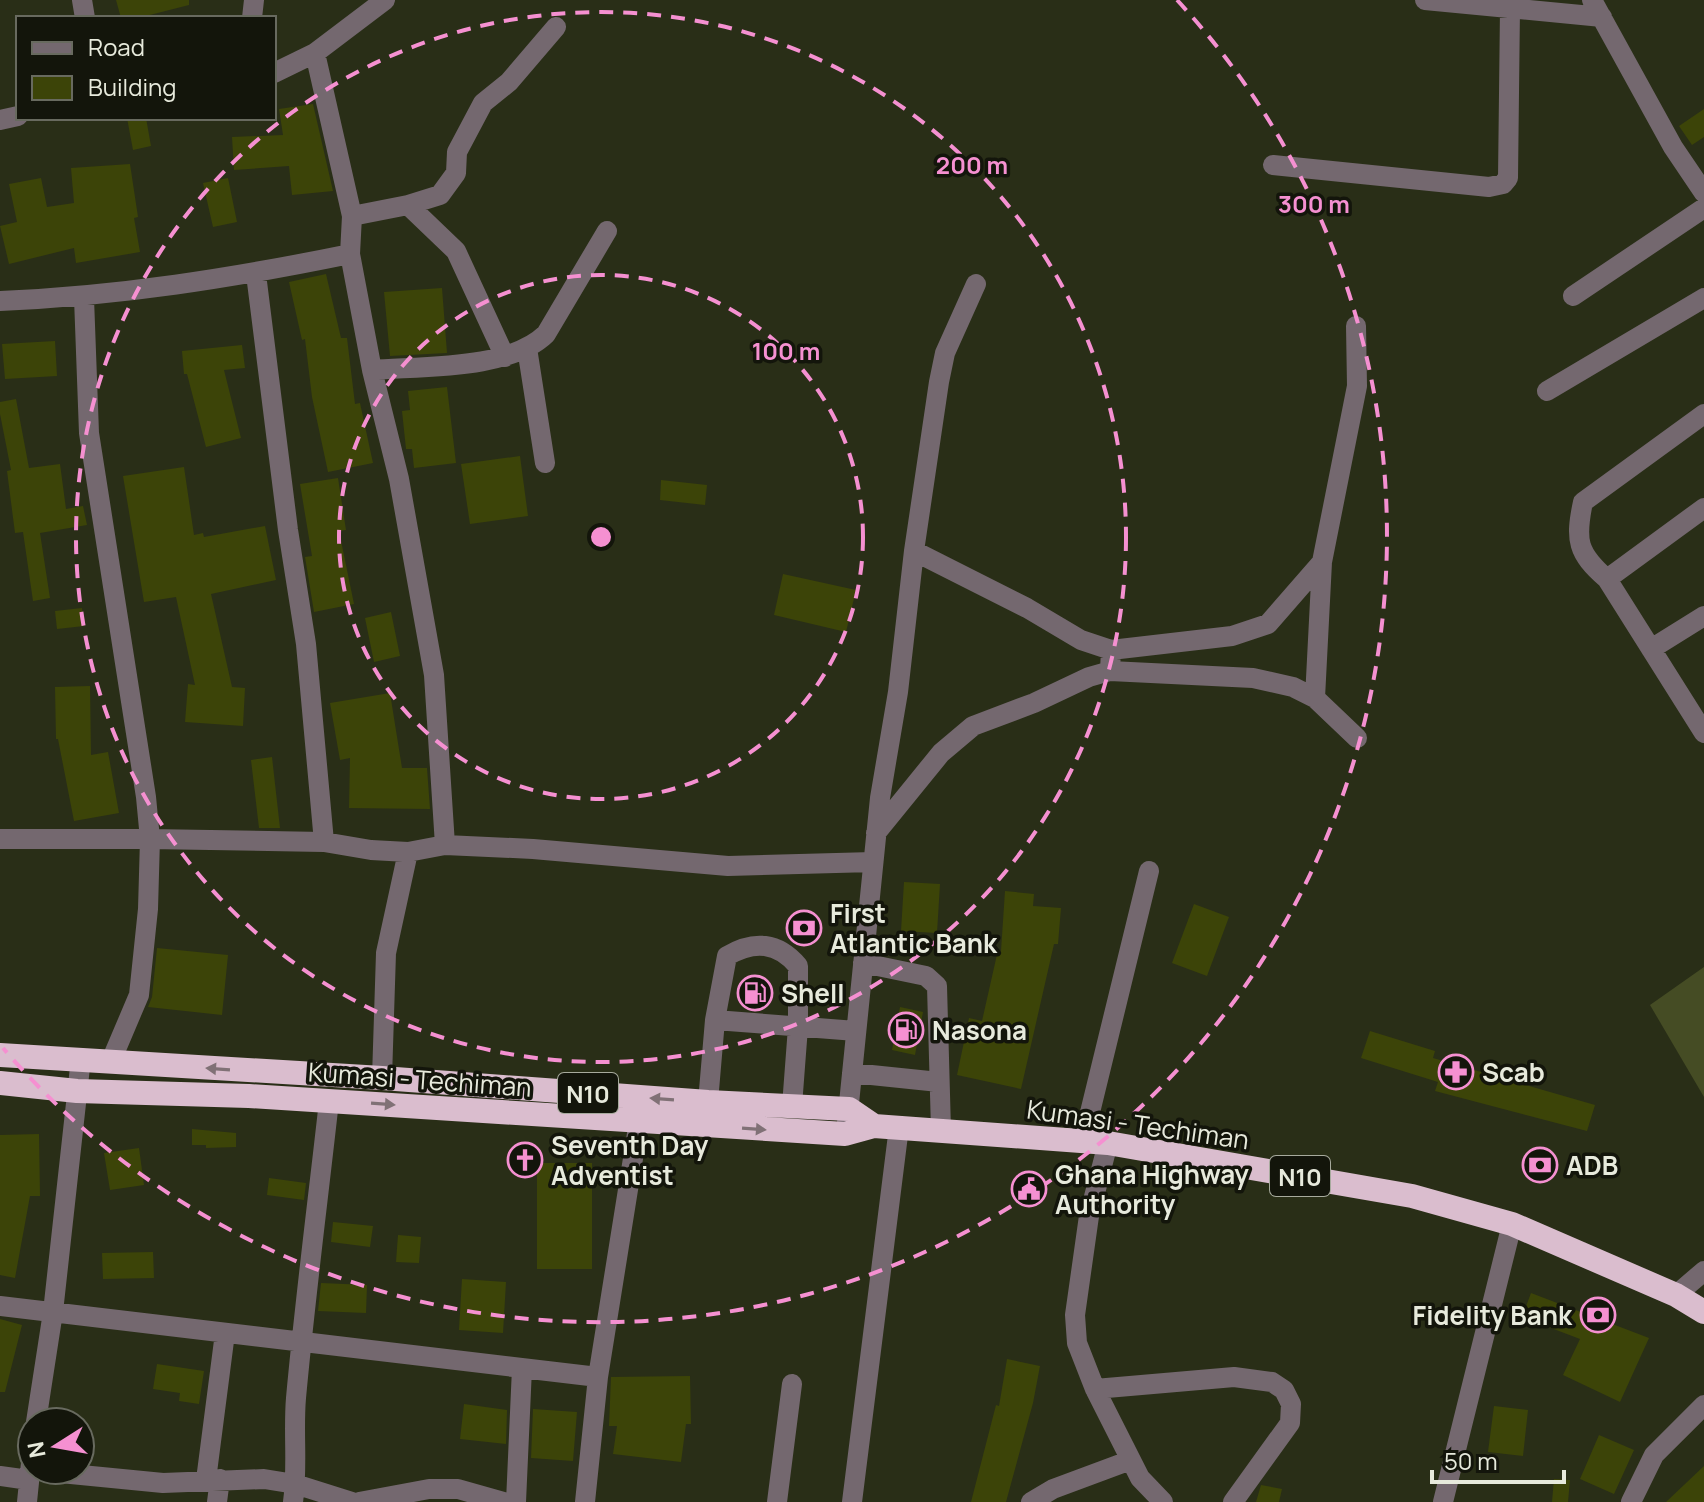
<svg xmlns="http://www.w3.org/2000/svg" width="1704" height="1502" viewBox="0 0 1704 1502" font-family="Manrope,sans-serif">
<rect width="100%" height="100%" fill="#292e17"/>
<!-- green -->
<path fill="#454c24" d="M1704 967V1097L1650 1005Z"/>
<!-- building -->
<path fill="#3c4408" d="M116 0H189V5L138 18H121Z
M313 104 333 191 292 195 289 166 234 170 232 137 283 135 279 109Z
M1704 109V137L1692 145 1679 126Z
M127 118H146L151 146 133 150Z
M130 164 138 217 134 218 140 252 76 263 74 248 9 264 0 226 17 222 9 184 41 178 47 207 74 203 71 168Z
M228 178 237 222 213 227 203 183Z
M326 274 341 338H347L355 404 360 403 373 463 328 472 312 397 305 339 302 340 289 282Z
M442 288 447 353 390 356 384 292Z
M55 341 57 376 5 379 2 344Z
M242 345 245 368 224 370 241 438 206 447 187 374H184L182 351Z
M447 387 456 463 414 468 412 449H406L402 411 410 410 408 391Z
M16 399 29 468 60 464 66 509 83 506 87 525 40 533 50 598 33 601 23 532 15 533 7 471 11 470 0 414V402Z
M520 456 528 516 470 524 461 464Z
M184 467 194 535 203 533 204 537 265 526 276 580 211 594 232 687 245 688 243 726 185 722 188 684 195 685 176 597 144 602 123 476Z
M338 478 346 530 339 531 354 604 314 612 305 557 312 556 300 484Z
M661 480 707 485 705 505 660 500Z
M783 574 856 590 846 632 774 615Z
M82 608 84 626 57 629 55 611Z
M391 612 400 656 374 662 365 618Z
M90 686 91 755 108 752 119 813 74 821 58 739H56L55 687Z
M390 693 402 768H427L430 809 349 808 350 758 340 760 330 703Z
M272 757 280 828H259L251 760Z
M904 882 940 884 937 933 901 931Z
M1005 891 1034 894 1033 906 1061 908 1058 944H1054L1021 1089 957 1075 969 1018 982 1021 998 950 1001 951Z
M1194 904 1229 917 1207 976 1172 963Z
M157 948 228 955 222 1015 148 1007 152 997Z
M900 1007 923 1012 915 1055 892 1050Z
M1370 1031 1435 1051 1433 1058 1595 1105 1587 1131 1435 1091 1438 1082 1361 1058Z
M192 1129 236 1133V1147L206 1148V1145H192Z
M39 1134 40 1196H30L15 1278 0 1275V1135Z
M139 1148 144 1185 110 1190 104 1153Z
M537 1163H592V1269H537Z
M269 1178 306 1183 304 1200 267 1195Z
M333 1222 373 1226 370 1247 331 1242Z
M398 1235 421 1237 419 1263 396 1262Z
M153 1252 154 1278 103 1279 102 1253Z
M462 1279 506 1282 503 1333 459 1330Z
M321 1283 367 1285 366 1313 318 1311Z
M1531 1293 1649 1338 1620 1402 1563 1375 1580 1339 1522 1317Z
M0 1319 22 1325 5 1392H0Z
M1007 1359 1040 1366 1033 1403 1006 1502H971L996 1405 999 1406Z
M157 1364 204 1371 199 1404 179 1401 180 1393 153 1389Z
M690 1376 691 1424H686L681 1462 613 1454 617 1426H609L611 1377Z
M464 1404 507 1410 506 1444 460 1439Z
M1494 1406 1528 1410 1523 1456 1488 1452Z
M533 1409 577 1412 573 1461 531 1458Z
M1599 1435 1634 1450 1614 1494 1580 1479Z
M1704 1466V1502H1666Z
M1554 1479 1570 1480 1568 1502H1552Z
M1261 1485 1282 1489 1279 1502H1256Z"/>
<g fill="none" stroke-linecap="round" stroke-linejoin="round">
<!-- minor -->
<path stroke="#74686f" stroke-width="20" d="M82 0 85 18
M1425 0 1602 17
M1592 0 1673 147 1704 193
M252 18 254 0
M315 53 385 0
M0 120 18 116
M1273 165 1489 187 1503 184 1508 178 1510 8
M408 205 456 251 505 357
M352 216 408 205 440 195 456 173 457 152 483 103 509 82 556 27
M350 254 372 370 399 479 434 675 445 845
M256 274 288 530 306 644 324 842 371 850 408 852 445 845 533 849 728 866 873 862
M1573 296 1704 208
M84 298 89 433 146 797 150 839 324 842
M0 301C119 296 233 278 350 254L352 216 315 53 274 73
M527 348 545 463
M372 370C422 366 509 370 546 334L607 231
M1547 391 1704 298
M1704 414 1583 502C1575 540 1577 553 1607 579L1704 733
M914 551 1027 608 1081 640 1111 650 1232 636 1268 624 1322 562 1357 386 1356 326
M1607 579 1704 508
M1651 649 1704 616
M1110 671 1253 678 1293 687 1315 698 1357 738
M1315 698 1322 562
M876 833 941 753 973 726 1034 703 1089 677 1110 671 1111 650
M0 839H150L148 909 139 995 111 1061
M863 963 926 976 937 986 941 1130
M715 1020 856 1031
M852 1073 939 1082
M382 1078 386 953 408 852
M708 1102 715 1020 727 956C754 940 778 942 798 966V1027L792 1106
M847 1123 880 798 898 692 914 551 939 382 945 353 976 284
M1083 1141 1149 871
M1108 1143 1089 1216 1075 1315 1077 1343 1095 1389 1140 1478 1163 1502
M1676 1295 1704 1271
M0 1306 598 1377
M1095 1389 1234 1377 1272 1382 1284 1390 1291 1404 1290 1423 1233 1502
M36 1422 53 1312 81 1058
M30 1470 163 1483 264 1479 295 1484 352 1502
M0 1476 29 1480
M206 1480 225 1333
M27 1502 32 1453
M217 1502 220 1479
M293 1502C298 1467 293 1433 296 1398 305 1299 318 1200 329 1101
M359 1502 429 1489H458L504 1502
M516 1502 522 1368
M585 1502 598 1377 639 1121
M777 1502 792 1384
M852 1502 899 1127
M1031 1502 1053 1489 1131 1460
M1443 1502 1512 1224
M1631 1502 1654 1455 1704 1405"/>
<!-- highway -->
<path stroke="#dabdce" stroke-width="24" d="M0 1055 382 1078 708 1102 849 1109 874 1126
M0 1083 77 1091 249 1096 845 1134 874 1126 1108 1143 1412 1196 1512 1224 1676 1295 1704 1312"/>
</g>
<!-- one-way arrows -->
<defs><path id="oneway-solid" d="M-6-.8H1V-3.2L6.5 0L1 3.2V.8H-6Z" transform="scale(2)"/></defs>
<g fill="#807176">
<use href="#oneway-solid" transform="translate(218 1069) rotate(-176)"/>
<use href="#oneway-solid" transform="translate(662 1099) rotate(-176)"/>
<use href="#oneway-solid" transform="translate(383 1104) rotate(4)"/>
<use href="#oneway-solid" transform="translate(754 1129) rotate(4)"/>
</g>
<!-- distance rings -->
<g fill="none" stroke="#f590d1" stroke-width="4" stroke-dasharray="14 10">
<circle cx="601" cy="537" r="262"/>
<circle cx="601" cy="537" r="525"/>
<path d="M1177 0A787 787 0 1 1 3 1048"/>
</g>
<!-- icons -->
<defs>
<g id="bank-ring" transform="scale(1.8)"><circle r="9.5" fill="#13150b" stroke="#f590d1" stroke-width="1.5"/><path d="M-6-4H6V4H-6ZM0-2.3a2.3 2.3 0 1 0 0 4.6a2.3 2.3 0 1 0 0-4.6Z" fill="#f590d1"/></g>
<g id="fuel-ring" transform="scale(1.8)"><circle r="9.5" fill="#13150b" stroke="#f590d1" stroke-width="1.5"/><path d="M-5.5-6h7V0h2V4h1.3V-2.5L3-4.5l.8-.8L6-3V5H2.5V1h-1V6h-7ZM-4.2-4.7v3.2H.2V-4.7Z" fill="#f590d1"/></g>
<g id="pharmacy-ring" transform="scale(1.8)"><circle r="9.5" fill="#13150b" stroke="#f590d1" stroke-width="1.5"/><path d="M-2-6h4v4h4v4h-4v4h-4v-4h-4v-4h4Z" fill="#f590d1"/></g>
<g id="church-ring" transform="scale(1.8)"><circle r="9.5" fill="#13150b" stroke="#f590d1" stroke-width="1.5"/><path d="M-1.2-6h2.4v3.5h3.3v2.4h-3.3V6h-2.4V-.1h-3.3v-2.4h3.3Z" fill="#f590d1"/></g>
<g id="civic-ring" transform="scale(1.8)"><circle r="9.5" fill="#13150b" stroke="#f590d1" stroke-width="1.5"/><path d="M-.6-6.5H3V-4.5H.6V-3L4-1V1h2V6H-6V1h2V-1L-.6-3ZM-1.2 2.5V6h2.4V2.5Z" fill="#f590d1"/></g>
</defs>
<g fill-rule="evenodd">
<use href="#bank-ring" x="804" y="928"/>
<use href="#fuel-ring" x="755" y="993"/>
<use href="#fuel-ring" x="906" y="1030"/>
<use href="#pharmacy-ring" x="1456" y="1072"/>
<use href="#church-ring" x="525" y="1160"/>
<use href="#bank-ring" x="1540" y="1165"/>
<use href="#civic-ring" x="1029" y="1189"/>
<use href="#bank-ring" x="1598" y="1315"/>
</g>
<g text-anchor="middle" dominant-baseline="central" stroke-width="7" stroke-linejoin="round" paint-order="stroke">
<!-- shield labels -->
<g fill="#13150b" stroke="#a7aa9d" stroke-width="2">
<rect x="558" y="1073" width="60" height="40" rx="6"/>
<rect x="1270" y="1156" width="60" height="40" rx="6"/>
</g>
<g font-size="24" font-weight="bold" fill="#e7eadc">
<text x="588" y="1093">N10</text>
<text x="1300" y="1176">N10</text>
</g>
<!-- poi labels -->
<g font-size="26" font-weight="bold" fill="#e7eadc" stroke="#13150b" text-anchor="start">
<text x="830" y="913">First<tspan x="830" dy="30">Atlantic Bank</tspan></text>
<text x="781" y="993">Shell</text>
<text x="932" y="1030">Nasona</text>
<text x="1482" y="1072">Scab</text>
<text x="551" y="1145">Seventh Day<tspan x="551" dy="30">Adventist</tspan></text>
<text x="1566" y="1165">ADB</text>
<text x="1055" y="1174">Ghana Highway<tspan x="1055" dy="30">Authority</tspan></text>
<text x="1572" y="1315" text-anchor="end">Fidelity Bank</text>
</g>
<!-- street labels -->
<g font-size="26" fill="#e7eadc" stroke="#13150b">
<text transform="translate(420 1079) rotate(4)">Kumasi - Techiman</text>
<text transform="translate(1138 1124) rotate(8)">Kumasi - Techiman</text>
</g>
</g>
<circle cx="601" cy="537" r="12" fill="#f590d1" stroke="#13150b" stroke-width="4"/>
<g font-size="24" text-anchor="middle" font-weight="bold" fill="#f590d1" stroke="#13150b" stroke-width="7" stroke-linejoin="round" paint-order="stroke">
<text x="972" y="174">200 m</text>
<text x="1314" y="213">300 m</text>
<text x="786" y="360">100 m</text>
</g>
<!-- legend -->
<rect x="16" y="16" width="260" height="104" fill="#13150b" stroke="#686a5f" stroke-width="2"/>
<rect x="32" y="42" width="40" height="12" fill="#74686f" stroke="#686a5f" stroke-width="2"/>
<text x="88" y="56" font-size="24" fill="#e7eadc">Road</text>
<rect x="32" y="76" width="40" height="24" fill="#3c4408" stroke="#686a5f" stroke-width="2"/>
<text x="88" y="96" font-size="24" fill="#e7eadc">Building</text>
<!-- north arrow -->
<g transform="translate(56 1446) rotate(259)"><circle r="38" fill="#13150b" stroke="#686a5f" stroke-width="2"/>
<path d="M0-6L14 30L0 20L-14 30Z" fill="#f590d1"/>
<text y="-12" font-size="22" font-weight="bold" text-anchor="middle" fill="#e7eadc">N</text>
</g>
<!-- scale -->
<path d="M1432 1470v12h132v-12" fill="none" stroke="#e7eadc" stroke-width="4"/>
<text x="1444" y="1470" font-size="24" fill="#e7eadc" stroke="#13150b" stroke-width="6" paint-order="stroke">50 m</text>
</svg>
